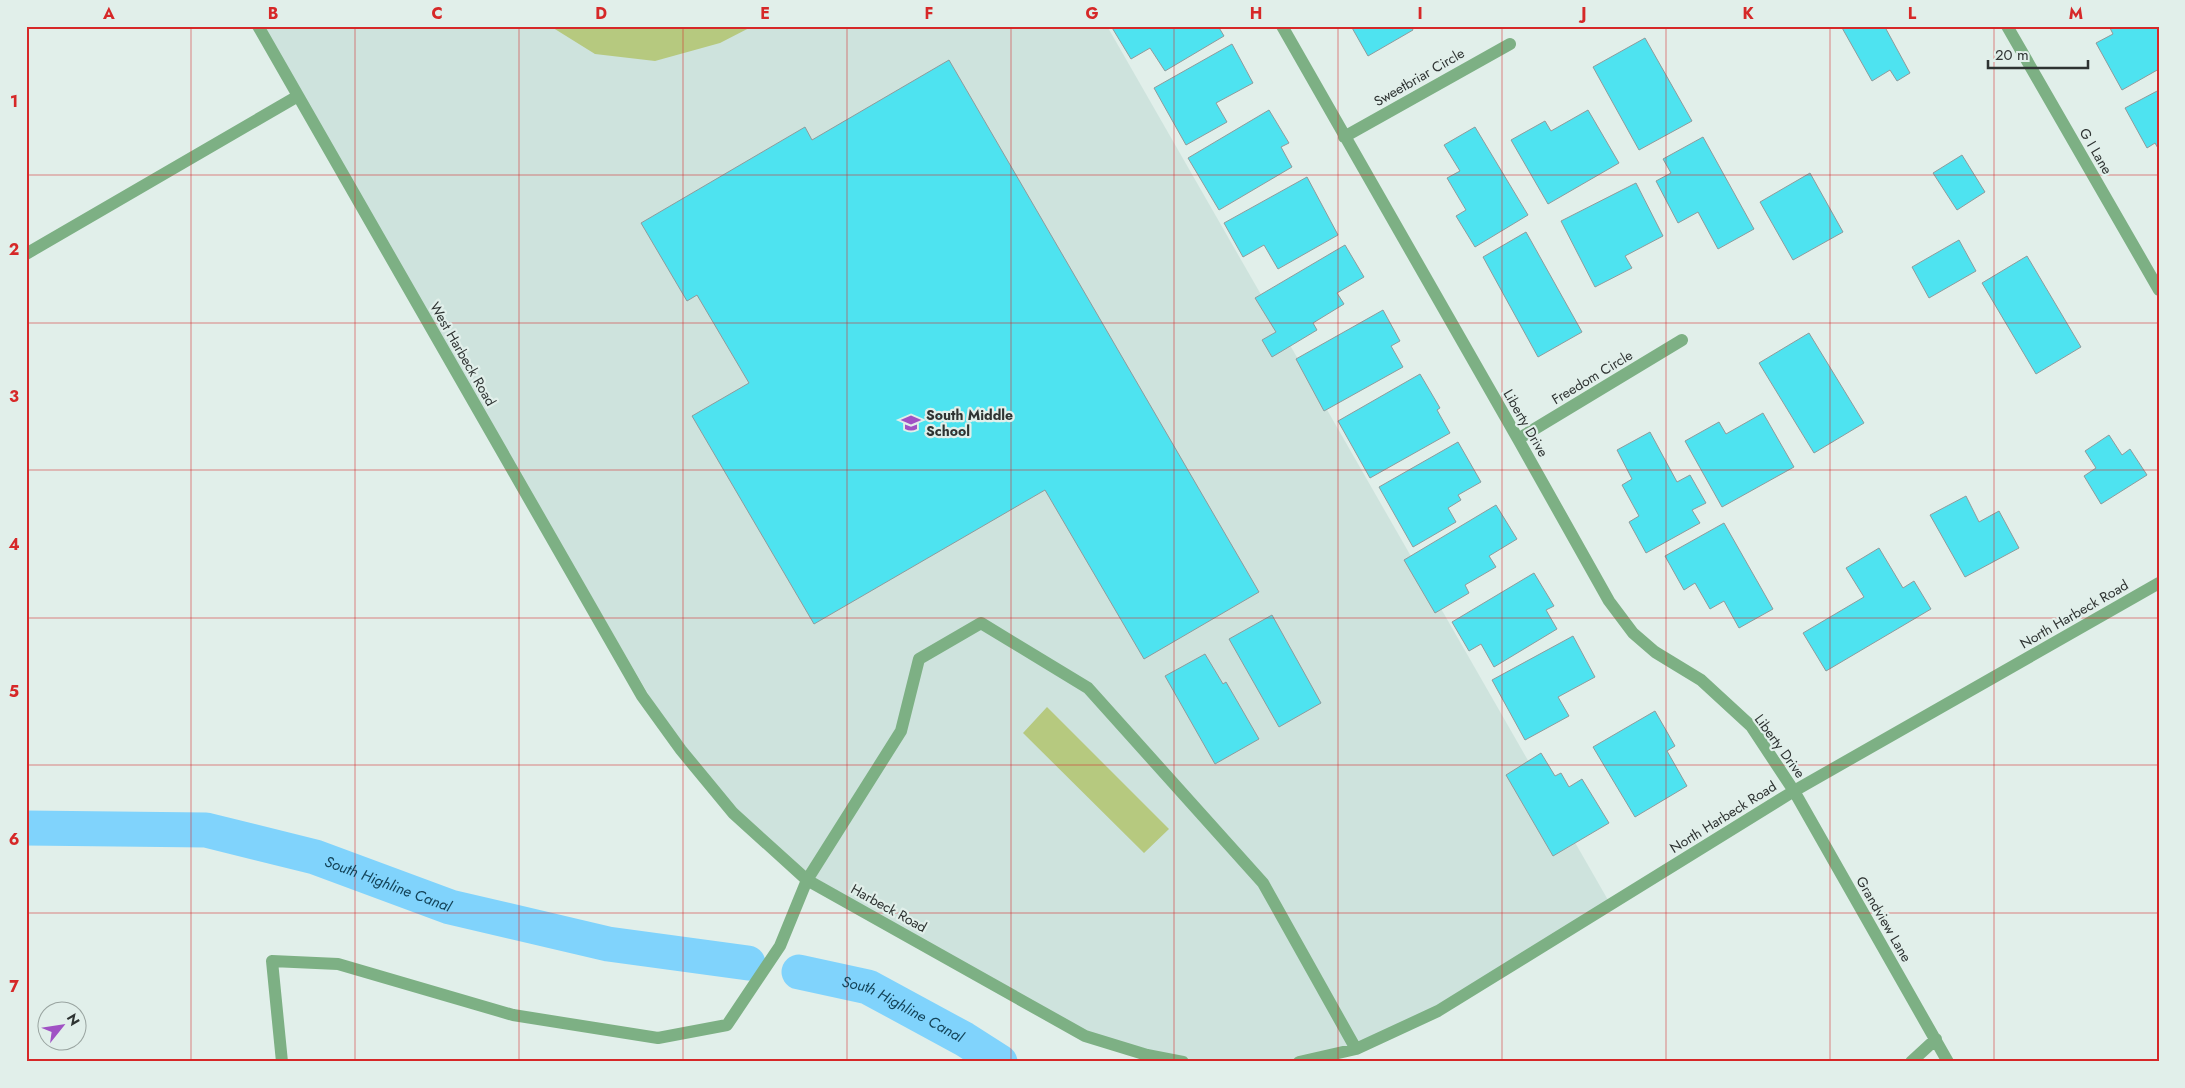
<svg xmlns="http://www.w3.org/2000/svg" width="2185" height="1088" viewBox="0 0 2185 1088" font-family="Jost,sans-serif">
<rect width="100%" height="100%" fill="#e1efea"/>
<!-- built -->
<path fill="#cee3dd" d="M257 26H1107L1608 900 1438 1010 1356 1048 1299 1062H1183L1085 1036 807 880 733 813 681 750Z"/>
<!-- green -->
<path fill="#b6c97f" d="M550 26H753L720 43 655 61 595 54Z
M1047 707 1169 829 1144 853 1023 733Z"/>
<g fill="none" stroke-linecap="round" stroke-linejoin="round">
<!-- canal -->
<g stroke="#80d3fc" stroke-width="35">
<path id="s1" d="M26 828 206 830 315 857 450 907 608 944 748 963"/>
<path id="s2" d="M799 972 868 987 964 1039 1000 1062"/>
</g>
</g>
<!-- building -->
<path fill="#4ee3f0" stroke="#8e9b9c" d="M1111 26H1218L1224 36 1165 71 1150 48 1131 59Z
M1351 26H1411L1413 30 1368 56Z
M1841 26H1892L1886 29 1910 73 1897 81 1890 70 1872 81Z
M2109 26H2159V69L2122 90 2096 43 2113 34Z
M1645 38 1692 121 1639 150 1593 67Z
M1232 44 1253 83 1216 103 1227 122 1186 145 1154 88Z
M949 60 1259 592 1144 659 1045 490 814 624 692 416 749 383 697 295 687 301 641 223 805 127 812 140Z
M2159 90V150L2155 143 2147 148 2125 108Z
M1269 110 1289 143 1281 147 1292 167 1219 210 1188 158Z
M1588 110 1619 163 1548 204 1511 140 1545 121 1551 131Z
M1475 127 1528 215 1475 247 1456 216 1466 210 1447 178 1460 171 1444 145Z
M1703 137 1754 229 1718 249 1698 212 1678 223 1656 181 1671 173 1663 159Z
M1962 155 1985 192 1957 210 1933 173Z
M1810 173 1843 232 1793 260 1760 202Z
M1307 177 1338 235 1278 269 1264 245 1243 257 1224 223Z
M1636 183 1663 236 1625 256 1632 268 1595 287 1561 221Z
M1526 232 1582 332 1538 357 1483 257Z
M1959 240 1976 271 1929 298 1912 267Z
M1345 245 1364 277 1337 293 1344 304 1313 323 1317 330 1272 357 1262 340 1276 332 1255 298Z
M2027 256 2081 347 2036 374 1982 283Z
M1383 310 1400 341 1391 346 1403 367 1324 411 1296 359Z
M1809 333 1864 423 1814 453 1759 363Z
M1420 374 1440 408 1437 410 1450 433 1370 478 1338 421Z
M1763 413 1794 467 1722 507 1685 441 1719 422 1726 434Z
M1650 432 1677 482 1690 475 1706 503 1692 510 1700 523 1646 553 1629 522 1639 516 1622 485 1632 479 1617 450Z
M2109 435 2122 455 2130 449 2147 475 2101 504 2084 476 2096 468 2085 451Z
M1458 442 1481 482 1458 495 1461 500 1448 508 1456 522 1413 547 1379 487Z
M1966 496 1979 522 1999 511 2019 548 1965 577 1930 515Z
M1496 505 1517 539 1489 556 1496 567 1465 585 1469 593 1435 613 1404 560Z
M1724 523 1773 609 1739 628 1724 601 1710 609 1695 583 1684 590 1665 556Z
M1879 548 1903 588 1914 581 1931 609 1826 671 1803 633 1864 597 1846 568Z
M1534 573 1554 606 1546 610 1557 629 1494 667 1481 644 1469 651 1452 622Z
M1272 615 1321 703 1279 727 1229 639Z
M1573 636 1595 677 1558 697 1569 716 1525 740 1492 680Z
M1205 654 1223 684 1226 682 1259 739 1215 764 1165 676Z
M1655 711 1675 746 1667 751 1687 786 1635 817 1593 747Z
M1541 753 1555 776 1561 773 1569 787 1582 779 1609 823 1553 856 1506 775Z"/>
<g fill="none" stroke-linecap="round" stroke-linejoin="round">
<!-- minor -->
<path stroke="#7db084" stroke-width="12" d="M258 26 642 696 681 750 733 813 807 880 1085 1036 1147 1055 1183 1062
M1282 26 1518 439 1609 601 1633 633 1655 652 1701 680 1751 726 1794 791 1948 1062
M2007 26 2159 290
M1344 137 1510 44
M26 254 298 96
M1518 439 1682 340
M282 1062 272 961 338 964 513 1015 658 1038 727 1025 780 946 807 880 901 731 919 659 981 623 1088 688 1263 883 1356 1049
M1299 1062 1356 1049 1438 1011 1794 791 2159 583
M1911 1062 1936 1039"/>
</g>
<!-- grid -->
<path fill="none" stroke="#d62828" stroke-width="1" stroke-opacity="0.55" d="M191 26V1062M355 26V1062M519 26V1062M683 26V1062M847 26V1062M1011 26V1062M1174 26V1062M1338 26V1062M1502 26V1062M1666 26V1062M1830 26V1062M1994 26V1062M26 175H2159M26 323H2159M26 470H2159M26 618H2159M26 765H2159M26 913H2159"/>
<!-- icons -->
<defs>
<g id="school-bare" transform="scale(1.5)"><path d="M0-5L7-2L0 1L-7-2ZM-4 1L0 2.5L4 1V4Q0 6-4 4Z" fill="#a052c4" stroke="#e1efea" stroke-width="2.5" paint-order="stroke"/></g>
</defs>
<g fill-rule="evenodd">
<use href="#school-bare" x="911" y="423"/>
</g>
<g text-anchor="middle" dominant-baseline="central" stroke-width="4.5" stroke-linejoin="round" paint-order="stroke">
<!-- street labels -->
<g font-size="14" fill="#2e3332" stroke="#e1efea">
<text transform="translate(1419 77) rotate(-30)">Sweetbriar Circle</text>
<text transform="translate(2096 151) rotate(60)">G I Lane</text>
<text transform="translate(463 354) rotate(60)">West Harbeck Road</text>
<text transform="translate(1592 377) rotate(-31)">Freedom Circle</text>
<text transform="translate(1526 423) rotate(60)">Liberty Drive</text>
<text transform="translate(2074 614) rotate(-30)">North Harbeck Road</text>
<text transform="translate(1780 746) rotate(54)">Liberty Drive</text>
<text transform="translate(1723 817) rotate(-32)">North Harbeck Road</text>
<text transform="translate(889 908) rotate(29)">Harbeck Road</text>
<text transform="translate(1884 919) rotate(60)">Grandview Lane</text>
</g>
<!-- poi labels -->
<g font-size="14" font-weight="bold" fill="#2e3332" stroke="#e1efea" text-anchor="start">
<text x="926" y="415">South Middle<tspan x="926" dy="16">School</tspan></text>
</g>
<!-- water labels -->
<g font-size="15" font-style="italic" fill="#134358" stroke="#e1efea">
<text stroke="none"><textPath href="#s1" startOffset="370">South Highline Canal</textPath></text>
<text stroke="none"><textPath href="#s2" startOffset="111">South Highline Canal</textPath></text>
</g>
</g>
<!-- border -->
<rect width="2185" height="1088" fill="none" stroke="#e1efea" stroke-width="55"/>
<!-- north arrow -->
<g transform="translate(62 1026) rotate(60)"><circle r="24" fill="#e1efea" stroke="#99a4a0"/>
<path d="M0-4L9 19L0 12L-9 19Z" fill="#a052c4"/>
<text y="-8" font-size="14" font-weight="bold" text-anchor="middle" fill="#2e3332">N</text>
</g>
<!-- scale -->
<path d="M1988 60v8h100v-8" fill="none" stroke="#2e3332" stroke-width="2.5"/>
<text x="1995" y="60" font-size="15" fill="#2e3332" stroke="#e1efea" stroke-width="4" paint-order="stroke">20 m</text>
<rect x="28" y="28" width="2130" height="1032" fill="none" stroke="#d62828" stroke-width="2"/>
<g font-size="16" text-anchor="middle" font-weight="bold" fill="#d62828">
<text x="109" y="19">A</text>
<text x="273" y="19">B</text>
<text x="437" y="19">C</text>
<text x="601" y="19">D</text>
<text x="765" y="19">E</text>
<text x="929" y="19">F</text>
<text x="1092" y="19">G</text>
<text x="1256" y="19">H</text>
<text x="1420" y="19">I</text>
<text x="1584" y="19">J</text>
<text x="1748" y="19">K</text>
<text x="1912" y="19">L</text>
<text x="2076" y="19">M</text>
<text x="14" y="107">1</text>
<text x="14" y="255">2</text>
<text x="14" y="402">3</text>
<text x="14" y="550">4</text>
<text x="14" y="697">5</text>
<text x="14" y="845">6</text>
<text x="14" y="992">7</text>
</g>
</svg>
